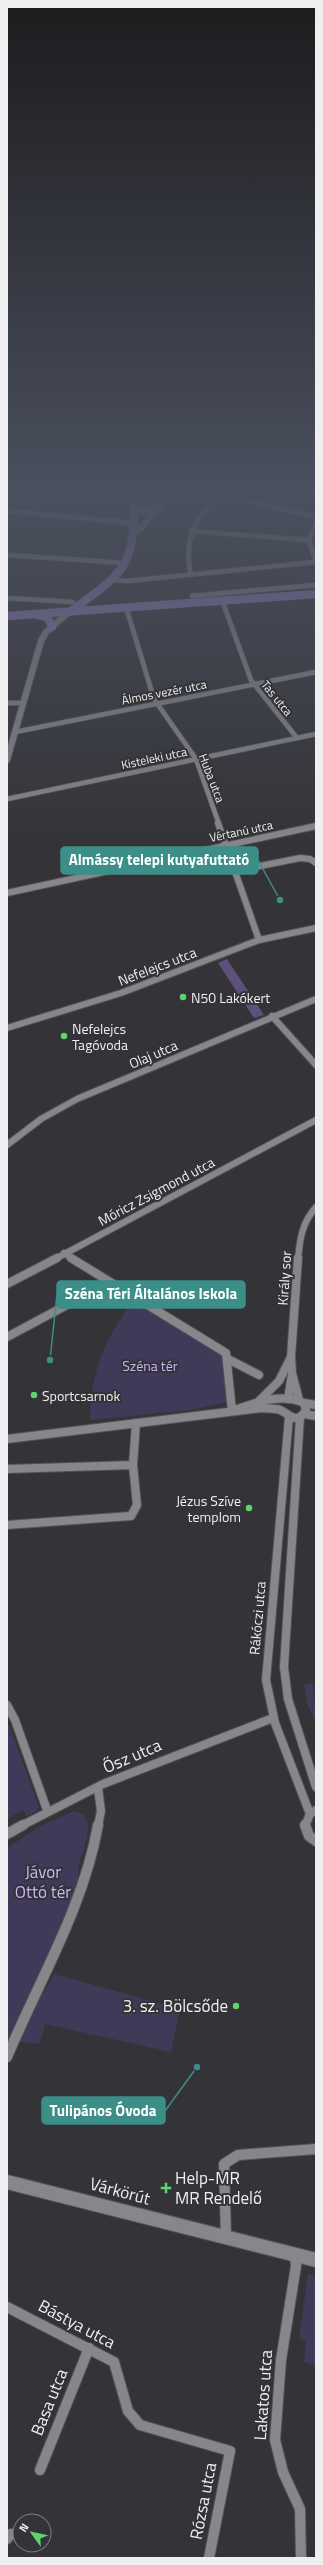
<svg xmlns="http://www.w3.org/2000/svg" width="323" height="2565" viewBox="0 0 323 2565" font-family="'Titillium Web',sans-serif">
<rect width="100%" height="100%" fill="#343337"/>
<!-- green -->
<path fill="#413958" d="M137 1298 222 1352 225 1357 228 1402 192 1410 90 1420C90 1373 106 1333 137 1298Z
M313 1683 316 1719H314L310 1709 308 1708 304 1685Z
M9 1725 39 1807 37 1811 26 1816 23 1809 7 1820V1726Z
M74 1811C103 1816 78 1855 78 1873 78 1878 80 1884 81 1889L7 2057V1848L40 1826Z
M54 1974 180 2009 171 2052 45 2024 40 2044 17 2041Z
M308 2274 316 2276V2366L304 2362 306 2341 299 2339Z"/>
<!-- forest -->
<path fill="#5d517c" d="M227 959 264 1015 254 1018 218 963Z"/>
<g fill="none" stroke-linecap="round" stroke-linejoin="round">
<!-- street-far3 casing -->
<g stroke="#535255" stroke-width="6">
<path id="street-far3" d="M200 490 316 517
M7 511 133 523
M316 522 309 540 316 562
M191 531 309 540
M7 555 125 563
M191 575C183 541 195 517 219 494
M111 580 127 581 316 562
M192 596 316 585
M7 598 73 602
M222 600 251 680 297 738
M126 607 154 699 196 759 219 824
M7 703H23
M15 732 316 672
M7 799 316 734"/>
</g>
<!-- street-far2 casing -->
<g stroke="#535255" stroke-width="8">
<path id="street-far2" d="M218 823 259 940
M235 871 300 858 310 859 316 863
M7 893 316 826
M272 1016 316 1065
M7 1028 121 993 259 940 316 928
M7 1145 41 1119 77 1099 316 999
M64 1253 73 1259
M55 1259 316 1120
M298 1259C300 1238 302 1223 316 1207"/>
</g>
<!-- street-far1 casing -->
<g stroke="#535255" stroke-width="10">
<path id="street-far1" d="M71 1258 226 1353 232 1411
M298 1258 291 1357 292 1373 299 1400
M7 1284 57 1258
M7 1337 110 1282
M228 1359 259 1375
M288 1399 292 1374
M258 1402 279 1381 291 1357
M304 1403 316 1405
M304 1414 316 1416
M289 1417 266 1680 275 1723 310 1814
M300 1417 284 1667 288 1699 316 1787
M7 1439 261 1408C267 1409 275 1408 280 1410 290 1414 296 1426 306 1410L304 1403C281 1392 254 1403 232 1411
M7 1469 133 1465
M7 1525 131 1516 137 1505 133 1465 136 1423
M7 1705 15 1720 47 1810
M98 1788 101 1811 98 1826
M21 1826 103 1784 273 1718
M305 1826 310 1814 316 1810"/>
</g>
<!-- street casing -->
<g stroke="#535255" stroke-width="12">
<path id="street" d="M305 1825 309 1836 316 1841
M7 1834 23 1825
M7 2057C39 1981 84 1906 98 1825
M226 2238 224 2164 238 2155 316 2149
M295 2255 296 2266 281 2360 275 2440 283 2472 300 2509 301 2558
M7 2307 114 2362 128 2411 140 2425 230 2451 209 2558
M40 2470 89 2348
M7 2539 11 2534"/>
</g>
<!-- secondary-far1 casing -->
<g stroke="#535255" stroke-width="8">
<path id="secondary-far1" d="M132 534 140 529 173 490
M7 760 41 641 46 632 70 611"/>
</g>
<!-- secondary casing -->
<g stroke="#535255" stroke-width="16">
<path id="secondary" d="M7 2182 316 2260"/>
</g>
<!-- primary casing -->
<g stroke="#535255" stroke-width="9">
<path id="primary" d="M134 511H150L159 507
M71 611C132 567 133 565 135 490
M38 615 48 618 52 627
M7 616 316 594"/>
</g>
<!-- street-far3 -->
<use href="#street-far3" stroke="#87868a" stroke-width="4.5"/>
<!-- street-far2 -->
<use href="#street-far2" stroke="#87868a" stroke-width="6"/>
<!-- street-far1 -->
<use href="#street-far1" stroke="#87868a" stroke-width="8"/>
<!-- street -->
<use href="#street" stroke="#87868a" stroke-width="10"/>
<!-- secondary-far1 -->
<use href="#secondary-far1" stroke="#87868a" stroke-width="6"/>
<!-- secondary -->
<use href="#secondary" stroke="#87868a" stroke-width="14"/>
<!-- primary -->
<use href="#primary" stroke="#8e7ab8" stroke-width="8"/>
</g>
<!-- sky -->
<linearGradient id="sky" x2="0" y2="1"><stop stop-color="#1d1c1e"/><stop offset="0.58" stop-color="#4a505e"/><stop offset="1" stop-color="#4a505e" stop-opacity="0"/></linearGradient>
<rect width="323" height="849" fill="url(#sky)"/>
<!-- markers -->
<g fill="#5cd56d" stroke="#343337" stroke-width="1.5">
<circle cx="183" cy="997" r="4"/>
<circle cx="64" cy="1036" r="4"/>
<circle cx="34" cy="1395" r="4"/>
<circle cx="249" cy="1508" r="4"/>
<circle cx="236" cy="2006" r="4"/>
<path d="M164 2182h4v4h4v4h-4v4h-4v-4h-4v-4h4z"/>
</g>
<g text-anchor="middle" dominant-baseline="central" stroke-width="4" stroke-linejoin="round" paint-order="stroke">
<!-- far-street labels -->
<g font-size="12" fill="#efeff1" stroke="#343337">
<text transform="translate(164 692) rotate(-11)">Álmos vezér utca</text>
<text transform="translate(277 698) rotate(51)">Tas utca</text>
<text transform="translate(154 758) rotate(-12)">Kisteleki utca</text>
<text transform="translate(212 778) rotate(69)">Huba utca</text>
<text transform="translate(241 831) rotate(-12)">Vértanú utca</text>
</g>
<!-- street labels -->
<g font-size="14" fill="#efeff1" stroke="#343337">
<text transform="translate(157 966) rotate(-21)">Nefelejcs utca</text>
<text transform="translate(153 1054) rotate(-23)">Olaj utca</text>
<text transform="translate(156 1191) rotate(-28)">Móricz Zsigmond utca</text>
<text transform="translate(284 1278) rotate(-86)">Király sor</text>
<text transform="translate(257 1618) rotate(-85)">Rákóczi utca</text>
</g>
<!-- poi labels -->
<g font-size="14" fill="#efeff1" stroke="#343337" text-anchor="start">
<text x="191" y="997">N50 Lakókert</text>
<text x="72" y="1028">Nefelejcs<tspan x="72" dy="16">Tagóvoda</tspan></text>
<text x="42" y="1395">Sportcsarnok</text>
<text x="241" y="1500" text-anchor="end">Jézus Szíve<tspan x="241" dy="16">templom</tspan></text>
</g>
<!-- park labels -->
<g font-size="14" fill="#c7b5fb" stroke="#343337">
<text x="150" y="1365">Széna tér</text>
</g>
<!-- near-street labels -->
<g font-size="17" fill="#efeff1" stroke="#343337">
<text transform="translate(132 1756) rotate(-23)">Ősz utca</text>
<text transform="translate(120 2191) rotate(15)">Várkörút</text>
<text transform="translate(77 2324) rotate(28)">Bástya utca</text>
<text transform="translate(263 2395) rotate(-86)">Lakatos utca</text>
<text transform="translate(49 2402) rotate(-68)">Basa utca</text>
<text transform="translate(203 2501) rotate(-79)">Rózsa utca</text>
</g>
<!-- near-park labels -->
<g font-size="17" fill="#c7b5fb" stroke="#343337">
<text x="43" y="1872">Jávor<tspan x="43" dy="20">Ottó tér</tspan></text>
</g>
<!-- near-poi labels -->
<g font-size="17" fill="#efeff1" stroke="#343337" text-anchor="end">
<text x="228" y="2006">3. sz. Bölcsőde</text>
<text x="175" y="2178" text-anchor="start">Help-MR<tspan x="175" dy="20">MR Rendelő</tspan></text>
</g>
</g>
<!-- callouts -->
<path fill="none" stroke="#3c8e88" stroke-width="1.5" d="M280 900L258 860M50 1360L57 1294M197 2067L165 2111"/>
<g fill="#3c8e88" stroke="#343337" stroke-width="1.5">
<circle cx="280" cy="900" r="4"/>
<circle cx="50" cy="1360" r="4"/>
<circle cx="197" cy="2067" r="4"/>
</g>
<g fill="#3c8e88" stroke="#3c8e88" stroke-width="1.5">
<rect x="61" y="847" width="197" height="27" rx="4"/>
<rect x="57" y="1281" width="188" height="27" rx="4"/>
<rect x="42" y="2097" width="123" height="27" rx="4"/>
</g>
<g font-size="15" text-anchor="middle" font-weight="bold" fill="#fff">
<text x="159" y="865">Almássy telepi kutyafuttató</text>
<text x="151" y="1299">Széna Téri Általános Iskola</text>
<text x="103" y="2116">Tulipános Óvoda</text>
</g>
<!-- border -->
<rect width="323" height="2565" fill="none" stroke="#efeff1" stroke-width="16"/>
<!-- north arrow -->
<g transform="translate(32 2533) rotate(303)"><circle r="19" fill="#343337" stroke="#7f7e81"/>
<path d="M0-3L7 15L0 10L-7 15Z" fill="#5cd56d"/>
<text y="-6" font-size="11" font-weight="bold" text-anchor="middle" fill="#efeff1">N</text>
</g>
</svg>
